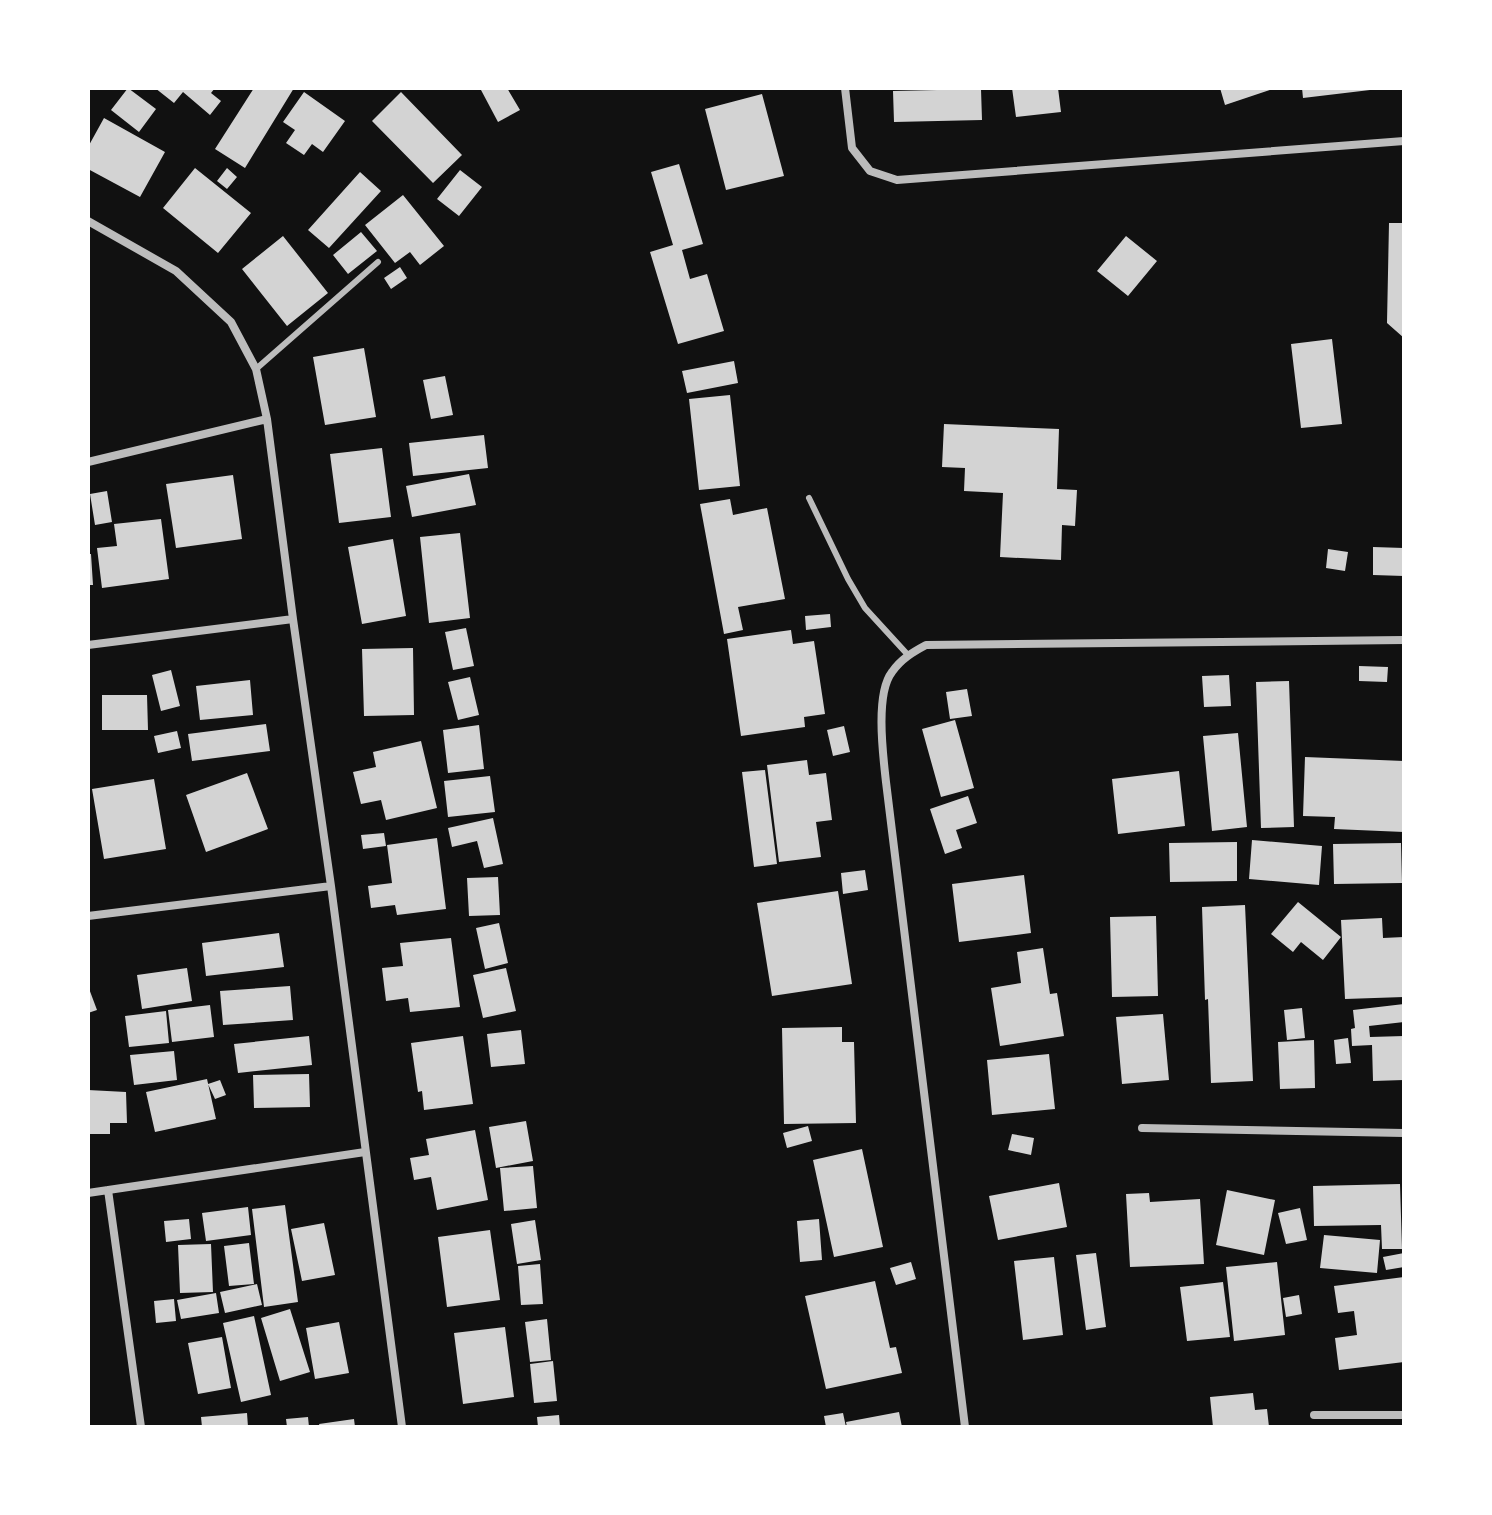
<svg xmlns="http://www.w3.org/2000/svg" width="1492" height="1515" viewBox="0 0 1492 1515" font-family="Poppins,sans-serif">
<rect width="100%" height="100%" fill="#111"/>
<!-- building -->
<path fill="#d3d3d3" d="M128 88 156 109 139 132 111 110Z
M155 88H215L211 93 221 101 210 115 183 92 174 103Z
M254 88H294L245 168 215 149Z
M485 88H507L520 110 498 122 481 90Z
M1012 88H1058L1061 112 1016 117Z
M1220 88H1273V89L1225 105Z
M1302 88H1370V90L1303 98Z
M981 89 982 120 894 122 893 91Z
M304 92 345 121 323 152 312 144 304 155 286 143 295 130 283 122Z
M401 92 462 155 433 183 372 121Z
M762 94 784 176 726 190 705 109Z
M104 118 165 152 140 197 88 169V147Z
M679 164 703 244 682 250 690 279 707 274 724 331 678 344 650 252 673 245 651 172Z
M195 168 251 213 218 253 163 208Z
M227 168 237 177 227 189 217 181Z
M460 170 482 187 459 216 437 199Z
M360 172 381 191 329 248 308 230Z
M403 195 444 246 420 265 410 252 395 263 365 225Z
M1389 223H1404V338L1387 323Z
M361 232 377 251 348 274 333 255Z
M283 236 328 293 287 326 242 269Z
M1126 236 1157 261 1128 296 1097 271Z
M400 267 407 278 391 289 384 278Z
M1332 339 1342 424 1301 428 1291 344Z
M364 348 376 417 325 425 313 357Z
M734 361 738 383 687 393 682 371Z
M445 376 453 415 431 419 423 380Z
M730 395 740 486 699 490 689 399Z
M944 424 1059 429 1057 489 1077 490 1075 526 1062 525 1061 560 1000 557 1003 493 964 491 965 468 942 467Z
M484 435 488 468 413 476 409 443Z
M382 448 391 517 339 523 330 454Z
M469 474 476 505 412 517 406 486Z
M233 475 242 539 176 548 166 484Z
M107 491 112 522 95 525 90 494Z
M730 499 733 515 767 508 785 599 738 607 743 630 724 634 700 504Z
M161 519 169 579 102 588 97 548 117 546 114 524Z
M460 533 470 618 429 623 420 537Z
M393 539 406 616 362 624 348 547Z
M1373 547 1404 548V576L1373 575Z
M1328 549 1348 552 1345 571 1326 568Z
M88 554H91L93 585H88Z
M830 614 831 627 806 630 805 616Z
M466 628 474 666 453 670 445 632Z
M791 630 793 644 814 641 825 714 804 717 805 727 741 736 727 639Z
M413 648 414 715 364 716 362 649Z
M1359 666 1388 667 1387 682 1359 681Z
M171 670 180 706 161 711 152 675Z
M1229 675 1231 706 1204 707 1202 676Z
M470 677 479 715 458 720 448 682Z
M250 680 253 715 200 720 196 686Z
M1289 681 1294 827 1261 828 1256 682Z
M967 689 972 716 950 719 946 692Z
M102 695H147L148 730H102Z
M955 720 974 788 941 797 922 729Z
M266 724 270 751 192 761 188 734Z
M479 725 484 769 448 773 443 730Z
M844 726 850 752 833 756 827 730Z
M177 731 181 748 158 753 154 736Z
M1238 733 1247 827 1212 831 1203 736Z
M421 741 437 808 386 820 381 800 361 804 353 772 376 767 373 752Z
M1305 757 1404 761V832L1334 829 1335 817 1303 816Z
M807 760 809 775 826 773 832 820 816 822 821 857 779 862 767 765Z
M765 770 777 864 754 867 742 772Z
M1179 771 1185 826 1118 834 1112 779Z
M247 773 268 829 206 852 186 795Z
M490 776 495 812 448 817 444 781Z
M154 779 166 849 104 859 92 789Z
M968 796 977 823 956 830 962 848 945 854 930 809Z
M493 818 503 864 484 868 477 841 452 847 448 828Z
M384 833 386 846 363 849 361 835Z
M437 838 446 909 397 915 395 905 371 908 368 886 392 883 387 845Z
M1252 840 1322 846 1319 885 1249 879Z
M1237 842V881L1170 882 1169 843Z
M1401 843 1402 883 1334 884 1333 844Z
M865 870 868 890 843 894 841 873Z
M1024 875 1031 933 959 942 952 884Z
M498 877 500 915 469 916 467 878Z
M838 891 852 984 772 996 757 903Z
M1298 902 1341 937 1323 960 1301 942 1293 952 1271 934Z
M1245 905 1253 1081 1211 1083 1208 999 1205 1000 1202 907Z
M1156 916 1158 996 1112 997 1110 917Z
M1382 918 1383 938 1404 937V997L1345 999 1341 920Z
M499 923 508 963 485 969 476 928Z
M279 933 284 967 206 976 202 943Z
M451 938 460 1007 410 1012 408 998 386 1001 382 968 403 966 400 943Z
M1043 948 1050 994 1057 993 1064 1036 1000 1046 991 988 1021 983 1017 952Z
M187 968 192 1001 142 1009 137 975Z
M506 968 516 1011 483 1018 473 975Z
M88 986 97 1010 88 1013Z
M290 986 293 1020 223 1025 220 991Z
M1404 1004V1022L1369 1026 1370 1037 1404 1036V1080L1373 1081 1372 1045 1352 1046 1351 1029 1355 1028 1353 1010Z
M210 1005 214 1037 172 1042 168 1010Z
M1302 1008 1305 1038 1287 1040 1284 1010Z
M166 1011 169 1043 129 1047 125 1016Z
M1163 1014 1169 1080 1122 1084 1116 1017Z
M842 1027V1042H854L856 1123 784 1124 782 1028Z
M521 1030 525 1064 491 1067 487 1034Z
M309 1036 312 1065 238 1073 234 1044Z
M463 1036 473 1104 424 1110 422 1091 418 1092 411 1043Z
M1348 1038 1351 1063 1336 1064 1334 1040Z
M1314 1040 1315 1088 1280 1089 1278 1042Z
M174 1051 177 1080 134 1085 130 1055Z
M1049 1054 1055 1109 992 1115 987 1060Z
M309 1074 310 1107 254 1108 253 1075Z
M207 1079 216 1119 155 1132 146 1092Z
M220 1080 226 1095 215 1099 208 1084Z
M88 1090 126 1092 127 1123H110V1134H88Z
M526 1121 533 1161 496 1168 489 1127Z
M808 1126 812 1141 787 1148 783 1133Z
M475 1130 488 1200 437 1210 431 1177 414 1180 410 1158 429 1155 426 1139Z
M1012 1134 1034 1138 1031 1155 1008 1150Z
M862 1149 883 1247 834 1257 813 1160Z
M533 1166 537 1208 504 1211 500 1168Z
M1059 1183 1067 1227 998 1240 989 1196Z
M1400 1184 1402 1249H1382L1381 1225 1314 1226 1313 1186Z
M1227 1190 1275 1200 1264 1255 1216 1245Z
M1149 1193 1150 1202 1200 1199 1204 1264 1130 1267 1126 1194Z
M285 1205 298 1302 264 1307 252 1209Z
M248 1207 251 1235 206 1241 202 1213Z
M1300 1208 1307 1240 1286 1244 1278 1213Z
M189 1219 191 1239 166 1242 164 1221Z
M819 1219 822 1260 800 1262 797 1221Z
M535 1220 541 1260 517 1264 511 1224Z
M324 1223 335 1275 302 1281 291 1229Z
M490 1230 500 1300 447 1307 438 1237Z
M1324 1235 1380 1240 1377 1273 1320 1268Z
M249 1243 254 1284 229 1286 224 1246Z
M211 1244 213 1292 180 1293 178 1245Z
M1096 1253 1106 1327 1086 1330 1076 1255Z
M1404 1253V1267L1386 1270 1383 1257Z
M1054 1257 1063 1335 1023 1340 1014 1261Z
M911 1262 916 1279 896 1285 890 1268Z
M1277 1262 1285 1335 1234 1341 1226 1267Z
M540 1264 543 1304 521 1305 518 1266Z
M1404 1277V1362L1339 1370 1335 1338 1357 1335 1354 1311 1338 1313 1334 1286Z
M875 1281 890 1348 896 1347 902 1373 826 1389 805 1296Z
M1223 1282 1230 1337 1187 1341 1180 1287Z
M257 1284 262 1305 225 1313 220 1292Z
M216 1293 219 1313 181 1319 177 1300Z
M1299 1295 1302 1314 1286 1317 1283 1298Z
M174 1299 176 1321 156 1323 154 1301Z
M290 1309 310 1372 280 1381 261 1318Z
M254 1316 271 1395 241 1402 223 1323Z
M547 1319 551 1360 530 1362 525 1322Z
M339 1322 349 1373 315 1379 306 1328Z
M505 1327 514 1397 463 1404 454 1333Z
M222 1337 231 1388 198 1394 188 1343Z
M553 1361 557 1401 534 1403 530 1364Z
M1253 1393 1255 1410 1267 1409 1269 1427H1213L1210 1397Z
M899 1412 902 1427H847L846 1422Z
M247 1413 248 1427H202L201 1417Z
M843 1413 846 1427H826L824 1416Z
M559 1415 560 1427H538L537 1417Z
M308 1417 309 1427H287L286 1419Z
M354 1419 355 1427H320L319 1424Z"/>
<g fill="none" stroke-linecap="round" stroke-linejoin="round">
<!-- service -->
<path stroke="#bcbcbc" stroke-width="6" d="M256 369 378 262
M809 498 848 579 865 608 908 655"/>
<!-- minor -->
<path stroke="#bcbcbc" stroke-width="8" d="M845 88 852 148 870 171 897 180 1404 141
M88 221 176 271 231 322 256 369 267 419 293 619
M88 462 267 419
M88 645 293 619 331 886 402 1427
M88 916 331 886
M1142 1128 1404 1133
M108 1190 141 1427
M88 1193 365 1152
M1314 1415H1404
M965 1427 886 782C883 755 875 694 892 672 901 659 913 652 926 645L1404 640"/>
</g>
<!-- border -->
<rect width="1492" height="1515" fill="none" stroke="#ffffff" stroke-width="180"/>
</svg>
